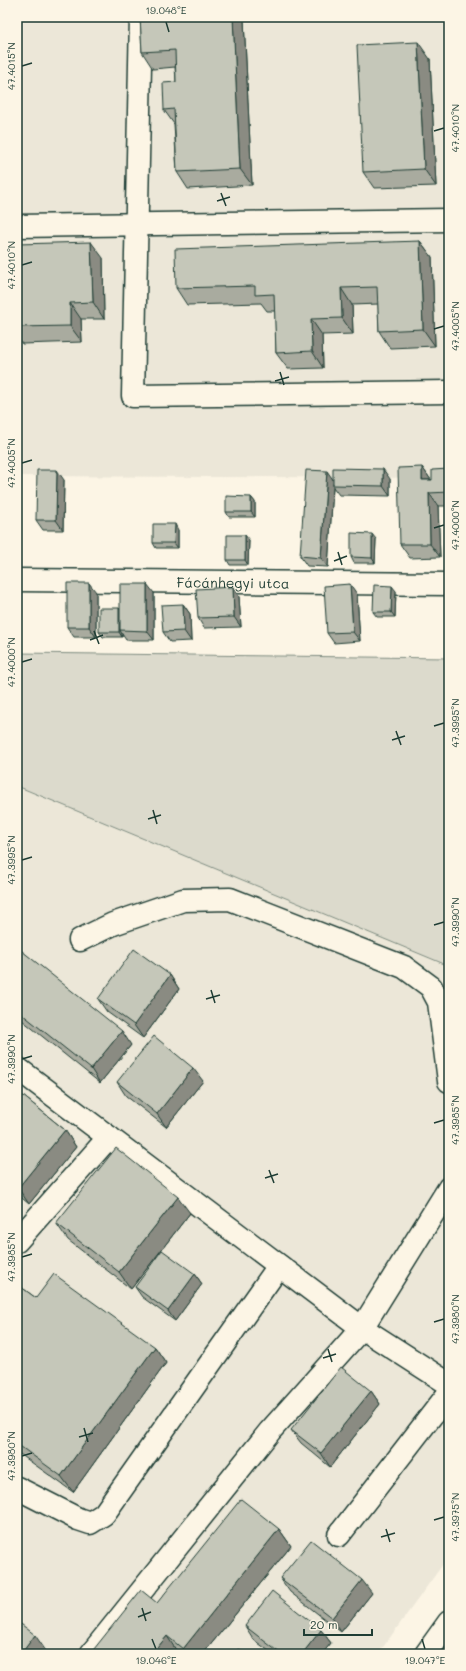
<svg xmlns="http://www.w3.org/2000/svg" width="466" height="1671" viewBox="0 0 466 1671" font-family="Mali,sans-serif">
<rect width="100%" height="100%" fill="#fcf5e5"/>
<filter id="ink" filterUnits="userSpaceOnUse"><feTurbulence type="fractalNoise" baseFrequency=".025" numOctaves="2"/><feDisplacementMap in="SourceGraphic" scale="8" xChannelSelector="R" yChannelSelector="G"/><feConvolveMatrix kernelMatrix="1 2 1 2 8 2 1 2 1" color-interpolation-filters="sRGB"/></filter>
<g filter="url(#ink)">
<!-- built -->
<path fill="#ece7d8" d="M17 17H449V478L17 476Z
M17 786 449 966V1556L378 1654H17Z"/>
<!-- green -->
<path fill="#dcdacc" stroke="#7e8c80" d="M17 653 449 658V966L17 786Z"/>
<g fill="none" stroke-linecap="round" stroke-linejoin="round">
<!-- minor casing -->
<g stroke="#1f3d34" stroke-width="25">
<g id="minor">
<path d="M141 17 133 396 449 392"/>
<path d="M17 226 449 220"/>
<path id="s1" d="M17 580 449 584"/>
<path d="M80 940 113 924 183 900 230 899 404 967 431 987 439 1002 449 1081"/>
<path d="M17 1068 362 1328 449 1384"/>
<path d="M17 1241 109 1137"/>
<path d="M17 1488 78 1519 90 1523 104 1514 279 1266"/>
<path d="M339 1535 449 1393"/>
<path d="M91 1654 270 1431 362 1328 449 1188"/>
</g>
</g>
<!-- major casing -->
<g stroke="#1f3d34" stroke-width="25">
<path id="major" d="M426 1654 449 1622"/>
</g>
<!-- minor -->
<use href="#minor" stroke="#fcf5e5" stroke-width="22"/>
<!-- major -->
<use href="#major" stroke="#fcf5e5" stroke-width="22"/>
</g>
<!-- wall -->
<path fill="#a9ab9f" stroke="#1f3d34" d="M140 17H241L244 20 252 185 188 189 177 172 174 124 164 110 176 82 175 67 153 69 142 52Z
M430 59 436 186 374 188 363 172Z
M420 241 432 257 435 346 390 348 379 331 378 304 352 305 353 334 322 335 323 368 288 369 276 353 275 311H267L261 303 187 305 176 288Z
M103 258 104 319H81L82 342 22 344 17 337V327Z
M422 467 431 480 449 469V506H438L440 557 410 558 400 544Z
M333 479H390V496L339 495 333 487 328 567 307 566 300 556Z
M64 480 63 530H43L36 520Z
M251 497 255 502V517H229L226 512Z
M178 530V548H156L153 543Z
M376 539 375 563H354L351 557Z
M249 540 248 565H230L227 560Z
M233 587 239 597 241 627 204 628 198 618Z
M396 591 395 617H377L373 612Z
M96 592V637H74L67 627Z
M154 593V640H126L122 634V637H103L99 632 119 608 120 609Z
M357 594 360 641 334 643 327 633Z
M183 604 190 614 191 641 170 642 163 632Z
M17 947 131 1045 100 1083 17 1016Z
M170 975 179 989 143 1038 107 1012 98 999Z
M203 1081 166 1127 126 1096 117 1082Z
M17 1091 65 1130 76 1147 29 1204 17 1194Z
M190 1213 131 1289 68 1240 56 1223Z
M195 1274 202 1284 175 1321 142 1297 135 1287Z
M17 1284 36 1298 155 1347 166 1363 73 1492 17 1452Z
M371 1391 380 1404 330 1467 301 1443 291 1430Z
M279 1529 291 1546 203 1654H180L178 1653 90 1654 157 1603Z
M280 1578 372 1593 341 1632 290 1592Z
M245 1626 321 1630 331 1643 322 1654H273L254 1640Z"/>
<!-- shaded-wall -->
<path fill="#8a8b82" stroke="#1f3d34" d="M233 17H241L244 20 252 185 240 169Z
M418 42 430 59 436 186 424 169Z
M420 241 432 257 435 346 423 329Z
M91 242 103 258 104 319 93 302Z
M341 288 352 305 353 334 342 318Z
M70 303 81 319 82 342 70 326Z
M311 319 322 335 323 368 312 351Z
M422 467 431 480H422Z
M383 469 390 479V496L383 486Z
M57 470 64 480 63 530 56 520Z
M327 471 334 481 333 485V487L328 567 321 558Z
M429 493 438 506 440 557 430 544Z
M251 497 255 502V517L251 512Z
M175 524 178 530V548L174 543Z
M372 534 376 539 375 563 372 558Z
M245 535 249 540 248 565 245 560Z
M89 583 96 592V637L89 627Z
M147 584 154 593V640L147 631Z
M350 584 357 594 360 641 353 632Z
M392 586 396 591 395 617 391 612Z
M233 587 239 597 241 627 234 617Z
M183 604 190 614 191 641 184 631Z
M119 608 122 613 120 630 122 634V637L119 632Z
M170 975 179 989 143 1038 134 1025Z
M122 1031 131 1045 100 1083 91 1069Z
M193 1068 203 1081 166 1127 157 1114Z
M65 1130 76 1147 29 1204 18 1188Z
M178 1197 190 1213 131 1289 119 1272Z
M195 1274 202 1284 175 1321 168 1311Z
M155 1347 166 1363 73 1492 61 1476Z
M371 1391 380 1404 330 1467 321 1453Z
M279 1529 291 1546 203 1654H186L183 1649Z
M362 1580 372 1593 341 1632 332 1618Z
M321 1630 331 1643 322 1654H302Z
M35 1635 46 1651 44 1654H21Z
M167 1636 178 1653 177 1654H152Z"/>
<!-- building -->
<path fill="#c5c7b9" stroke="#1f3d34" d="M140 17H233L240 169 177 172 174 109 164 110 163 83 176 82 175 50 142 52Z
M418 42 424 169 363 172 357 45Z
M420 241 423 329 379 331 377 287 341 288 342 318 311 319 312 351 276 353 274 294 255 295V286L176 288 175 249Z
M91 242 93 302 70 303V326L17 327V244Z
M422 467V480H432V470L449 469V492L429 493 430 544H400L398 468Z
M333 468 383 469V486L333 485Z
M37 470H57L56 520H36Z
M306 470 327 471 321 558 300 556Z
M226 496 251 497V512H226Z
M153 524H175L174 543H153Z
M351 533 372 534V558L351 557Z
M227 535H245V560H227Z
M67 583H89V627H67Z
M448 583H449V617H447Z
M120 584H147V631L120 630Z
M350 584 353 632 327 633 324 586Z
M374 585 392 586 391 612H373Z
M233 587 234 617 198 618 196 589Z
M183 604 184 631 163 632 161 605Z
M99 608H119V632H99Z
M17 947 122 1031 91 1069 17 1010Z
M134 949 170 975 134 1025 98 999Z
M154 1036 193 1068 157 1114 117 1082Z
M17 1091 65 1130 18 1188 17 1187Z
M116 1148 178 1197 119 1272 56 1223Z
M162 1250 195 1274 168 1311 135 1287Z
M54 1274 155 1347 61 1476 17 1444V1284L36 1298Z
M341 1367 371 1391 321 1453 291 1430Z
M241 1499 279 1529 183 1649 167 1636 152 1654H90L141 1590 157 1603Z
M311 1540 362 1580 332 1618 280 1578Z
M272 1591 321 1630 302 1654H281L245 1626Z
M17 1621 35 1635 21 1654H17Z
M239 1649 245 1654H235Z"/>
</g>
<!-- ticks -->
<path fill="none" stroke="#1f3d34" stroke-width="1.5" d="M166 22 169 32M22 66 32 63M434 131 444 128M221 193 226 206M217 201 230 197M22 265 32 262M434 329 444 326M280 372 284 385M275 381 289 377M22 463 32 460M434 528 444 525M338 552 342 565M334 561 347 556M94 631 99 644M90 640 103 635M22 662 32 659M434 726 444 723M396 731 401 745M392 740 405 736M153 810 157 824M148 819 161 815M22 860 32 857M434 925 444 922M211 990 215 1003M206 999 220 995M22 1059 32 1056M434 1123 444 1120M269 1170 274 1183M265 1178 278 1174M22 1257 32 1254M434 1322 444 1319M328 1349 332 1362M323 1358 336 1354M84 1428 88 1442M79 1437 93 1433M22 1456 32 1453M434 1520 444 1517M386 1529 390 1542M381 1537 395 1533M142 1608 146 1621M138 1617 151 1612M152 1639 156 1649M422 1639 425 1649"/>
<g text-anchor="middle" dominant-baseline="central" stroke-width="3" stroke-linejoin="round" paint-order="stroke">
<!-- street labels -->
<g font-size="14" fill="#1f3d34" stroke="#fcf5e5">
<text stroke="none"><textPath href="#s1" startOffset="216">Fácánhegyi utca</textPath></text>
</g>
</g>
<!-- margin -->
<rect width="466" height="1671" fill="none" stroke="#fcf5e5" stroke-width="44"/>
<!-- scale -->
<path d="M304 1629v6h68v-6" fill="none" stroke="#1f3d34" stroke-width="2"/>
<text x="310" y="1629" font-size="12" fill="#1f3d34" stroke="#fcf5e5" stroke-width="3" paint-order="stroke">20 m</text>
<rect x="22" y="22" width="422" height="1627" fill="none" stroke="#1f3d34" stroke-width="1.5"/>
<g font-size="10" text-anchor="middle" fill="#1f3d34">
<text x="166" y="14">19.048°E</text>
<text transform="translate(11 66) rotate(-90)" y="4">47.4015°N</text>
<text transform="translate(455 128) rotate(-90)" y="4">47.4010°N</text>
<text transform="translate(11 265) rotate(-90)" y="4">47.4010°N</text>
<text transform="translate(455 326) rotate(-90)" y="4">47.4005°N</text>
<text transform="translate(11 463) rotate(-90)" y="4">47.4005°N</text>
<text transform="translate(455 525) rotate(-90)" y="4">47.4000°N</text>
<text transform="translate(11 662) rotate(-90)" y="4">47.4000°N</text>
<text transform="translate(455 723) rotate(-90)" y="4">47.3995°N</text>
<text transform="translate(11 860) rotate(-90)" y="4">47.3995°N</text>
<text transform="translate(455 922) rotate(-90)" y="4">47.3990°N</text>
<text transform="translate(11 1059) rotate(-90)" y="4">47.3990°N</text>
<text transform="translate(455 1120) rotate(-90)" y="4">47.3985°N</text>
<text transform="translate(11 1257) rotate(-90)" y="4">47.3985°N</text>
<text transform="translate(455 1319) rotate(-90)" y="4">47.3980°N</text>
<text transform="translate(11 1456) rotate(-90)" y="4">47.3980°N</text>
<text transform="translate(455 1517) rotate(-90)" y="4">47.3975°N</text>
<text x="156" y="1664">19.046°E</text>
<text x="425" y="1664">19.047°E</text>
</g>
</svg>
